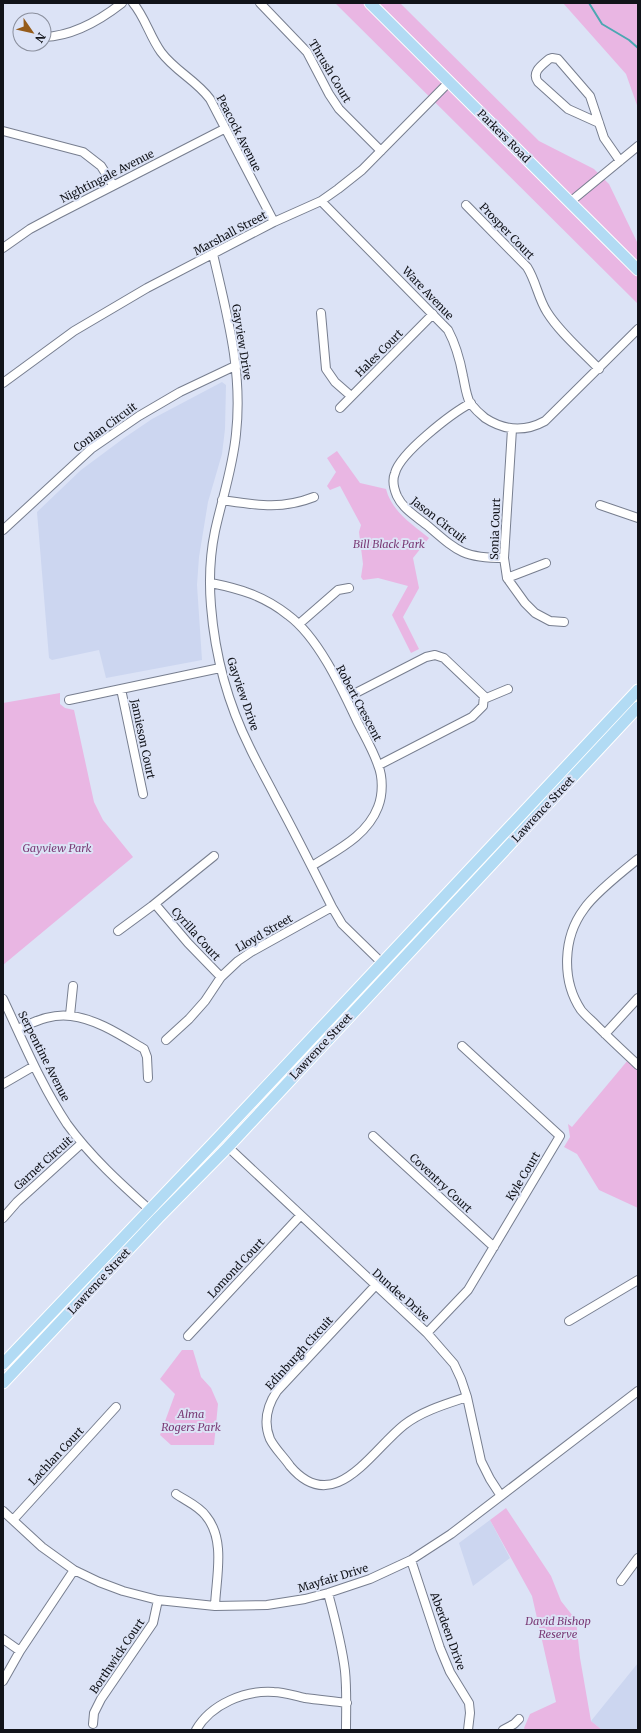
<svg xmlns="http://www.w3.org/2000/svg" width="641" height="1733" viewBox="0 0 641 1733" font-family="Merriweather,serif">
<rect width="100%" height="100%" fill="#dce3f6"/>
<!-- built -->
<path fill="#ccd6f0" d="M222 382 226 385 225 429 222 454 208 502 199 557 197 585 202 660 106 678 99 650 52 660 49 658 37 512 81 470 124 438 152 419Z
M490 1520 510 1558 473 1586 459 1543Z
M638 1663V1730H602L591 1721Z"/>
<!-- green -->
<path fill="#e9b6e3" d="M335 3H400L539 141 594 169 609 184 638 244V304Z
M563 3H638V108L626 74Z
M337 451 360 483 386 489C392 512 412 524 429 538L413 558 419 588 403 617 419 649 411 653 392 615 408 586 378 578 363 580 361 577 363 564 359 532 361 525 340 486 330 490 327 486 336 472 327 458Z
M60 693V704L65 708 74 710 94 802 103 820 133 857 3 965V703Z
M628 1060 638 1070V1208L599 1190 577 1154 564 1147 570 1137 568 1124 572 1127Z
M182 1350H193L201 1377 211 1388 218 1404 214 1445H171L160 1435 175 1394 160 1379Z
M506 1508 551 1576 561 1601 576 1620 580 1658 591 1721 602 1730H525L524 1728 530 1714 556 1702 532 1596 490 1520Z"/>
<g fill="none" stroke-linecap="round" stroke-linejoin="round">
<!-- stream -->
<path stroke="#4ca7b2" stroke-width="2" d="M589 3 602 24 629 40 638 48"/>
<!-- minor casing -->
<g stroke="#777e8f" stroke-width="10">
<path id="minor" d="M133 3C145 17 150 37 161 52 175 71 196 80 210 99L274 222
M260 3 307 52 329 94 339 109 381 151
M44 37C73 36 99 21 122 3
M599 123 568 109 538 82C531 72 542 65 549 59L552 58 558 59 590 96 604 138 620 161
M3 131 83 152 101 166 113 185
M321 201 448 330C456 345 460 360 463 376 465 385 466 395 470 403 474 408 480 414 485 418 505 431 525 432 545 421L638 329
M570 202 638 146
M466 205 527 267C536 281 538 298 547 312 560 333 582 351 599 369
M3 248 30 229 58 214 224 129
M213 254C227 315 243 371 236 434 233 467 222 499 215 531 210 555 209 582 211 606 215 656 228 704 250 748 258 765 268 782 277 800 296 835 314 871 332 907L342 924 382 963
M321 313 326 369 335 382 351 396
M3 383 74 331 147 288 274 222 321 201 338 189 362 170 449 82
M471 403C452 413 400 453 395 473 392 480 394 489 397 496 403 509 417 517 428 526 457 551 463 558 504 558
M340 408 433 314
M512 429 504 558 507 578 525 603 535 613 550 621 564 622
M222 500C256 505 281 510 314 497
M600 505 638 518
M3 530 91 449 139 416 180 392 237 365
M507 578 546 563
M211 583C241 589 264 596 288 615 318 637 341 687 357 721 364 735 373 750 378 765 383 777 383 794 378 807 367 836 337 850 312 866
M299 624 338 590 349 588
M121 689 143 794
M346 698 426 657 435 655 444 658 484 696 483 706 472 717 379 765
M484 699 508 689
M69 700 220 668
M638 859C623 871 594 894 584 909 563 937 561 980 581 1010 585 1015 591 1020 596 1025 610 1039 624 1052 638 1065
M155 904 188 943 221 977
M118 931 152 906 214 856
M3 999C23 1041 41 1085 67 1124 90 1156 121 1184 150 1210
M70 1015 73 986
M17 1029C34 1022 52 1013 71 1016 97 1019 122 1036 144 1049L147 1057 148 1078
M605 1034 638 998
M166 1040 189 1019 205 1001 221 977 238 961 251 952 332 907
M3 1084 34 1066
M373 1136 494 1247
M228 1147 427 1333 454 1364 461 1379 467 1397 481 1461 490 1479 501 1496
M3 1218 17 1202 82 1143
M375 1286 277 1391C267 1406 263 1422 270 1439 275 1449 284 1457 290 1466 334 1518 371 1451 404 1425 422 1411 446 1404 467 1397
M569 1321 638 1280
M427 1333 468 1290 560 1136 462 1046
M188 1336 300 1216
M176 1494C186 1501 199 1506 206 1516 226 1540 216 1578 215 1606
M3 1511 42 1547 74 1570 99 1582 123 1591 158 1600 215 1606 267 1605 305 1599 328 1593 370 1579 411 1560 451 1534 638 1391
M13 1520 116 1407
M411 1560 440 1648 450 1672 469 1703 470 1713 468 1730
M621 1581 638 1558
M328 1593C335 1619 342 1645 345 1671 347 1691 346 1710 346 1730
M3 1639 20 1651
M3 1681 20 1651 74 1570
M93 1724 94 1713 101 1699 153 1623 158 1600
M196 1730C211 1704 245 1690 274 1692 284 1692 295 1696 305 1698 319 1700 333 1701 347 1703
M503 1730 514 1724 519 1719"/>
</g>
<!-- major casing -->
<g stroke="#fff" stroke-width="13">
<path id="major" d="M370 3 638 270
M3 1364 219 1137 638 690
M3 1383 158 1218 228 1147 638 707"/>
</g>
<!-- minor -->
<use href="#minor" stroke="#fff" stroke-width="8"/>
<!-- major -->
<use href="#major" stroke="#b2dbf4" stroke-width="11"/>
</g>
<g text-anchor="middle" dominant-baseline="central" stroke-width="4" stroke-linejoin="round" paint-order="stroke">
<!-- street labels -->
<g font-size="11" fill="#111319" stroke="#dce3f6">
<text transform="translate(330 71) rotate(59)">Thrush Court</text>
<text transform="translate(239 133) rotate(63)">Peacock Avenue</text>
<text transform="translate(504 136) rotate(45)">Parkers Road</text>
<text transform="translate(107 176) rotate(-27)">Nightingale Avenue</text>
<text transform="translate(507 231) rotate(46)">Prosper Court</text>
<text transform="translate(230 233) rotate(-28)">Marshall Street</text>
<text transform="translate(428 293) rotate(46)">Ware Avenue</text>
<text transform="translate(242 342) rotate(81)">Gayview Drive</text>
<text transform="translate(379 353) rotate(-45)">Hales Court</text>
<text transform="translate(105 427) rotate(-36)">Conlan Circuit</text>
<text transform="translate(439 520) rotate(38)">Jason Circuit</text>
<text transform="translate(495 529) rotate(-88)">Sonia Court</text>
<text transform="translate(243 694) rotate(71)">Gayview Drive</text>
<text transform="translate(359 703) rotate(62)">Robert Crescent</text>
<text transform="translate(143 739) rotate(78)">Jamieson Court</text>
<text transform="translate(543 809) rotate(-47)">Lawrence Street</text>
<text transform="translate(264 933) rotate(-30)">Lloyd Street</text>
<text transform="translate(196 934) rotate(48)">Cyrilla Court</text>
<text transform="translate(321 1046) rotate(-47)">Lawrence Street</text>
<text transform="translate(44 1056) rotate(63)">Serpentine Avenue</text>
<text transform="translate(43 1163) rotate(-42)">Garnet Circuit</text>
<text transform="translate(523 1176) rotate(-59)">Kyle Court</text>
<text transform="translate(441 1183) rotate(43)">Coventry Court</text>
<text transform="translate(236 1268) rotate(-47)">Lomond Court</text>
<text transform="translate(99 1281) rotate(-47)">Lawrence Street</text>
<text transform="translate(401 1295) rotate(42)">Dundee Drive</text>
<text transform="translate(299 1353) rotate(-48)">Edinburgh Circuit</text>
<text transform="translate(56 1456) rotate(-47)">Lachlan Court</text>
<text transform="translate(333 1578) rotate(-17)">Mayfair Drive</text>
<text transform="translate(448 1631) rotate(70)">Aberdeen Drive</text>
<text transform="translate(117 1656) rotate(-56)">Borthwick Court</text>
</g>
<!-- park labels -->
<g font-size="11" font-style="italic" fill="#7a3a75" stroke="#dce3f6">
<text x="389" y="544">Bill Black Park</text>
<text x="57" y="848">Gayview Park</text>
<text x="191" y="1414">Alma<tspan x="191" dy="13">Rogers Park</tspan></text>
<text x="558" y="1621">David Bishop<tspan x="558" dy="13">Reserve</tspan></text>
</g>
</g>
<!-- border -->
<rect width="641" height="1733" fill="none" stroke="#111319" stroke-width="8"/>
<!-- north arrow -->
<g transform="translate(32 32) rotate(124)"><circle r="19" fill="#dce3f6" stroke="#8b909e"/>
<path d="M0-3L7 15L0 10L-7 15Z" fill="#965c1a"/>
<text y="-6" font-size="11" font-weight="bold" text-anchor="middle" fill="#111319">N</text>
</g>
</svg>
